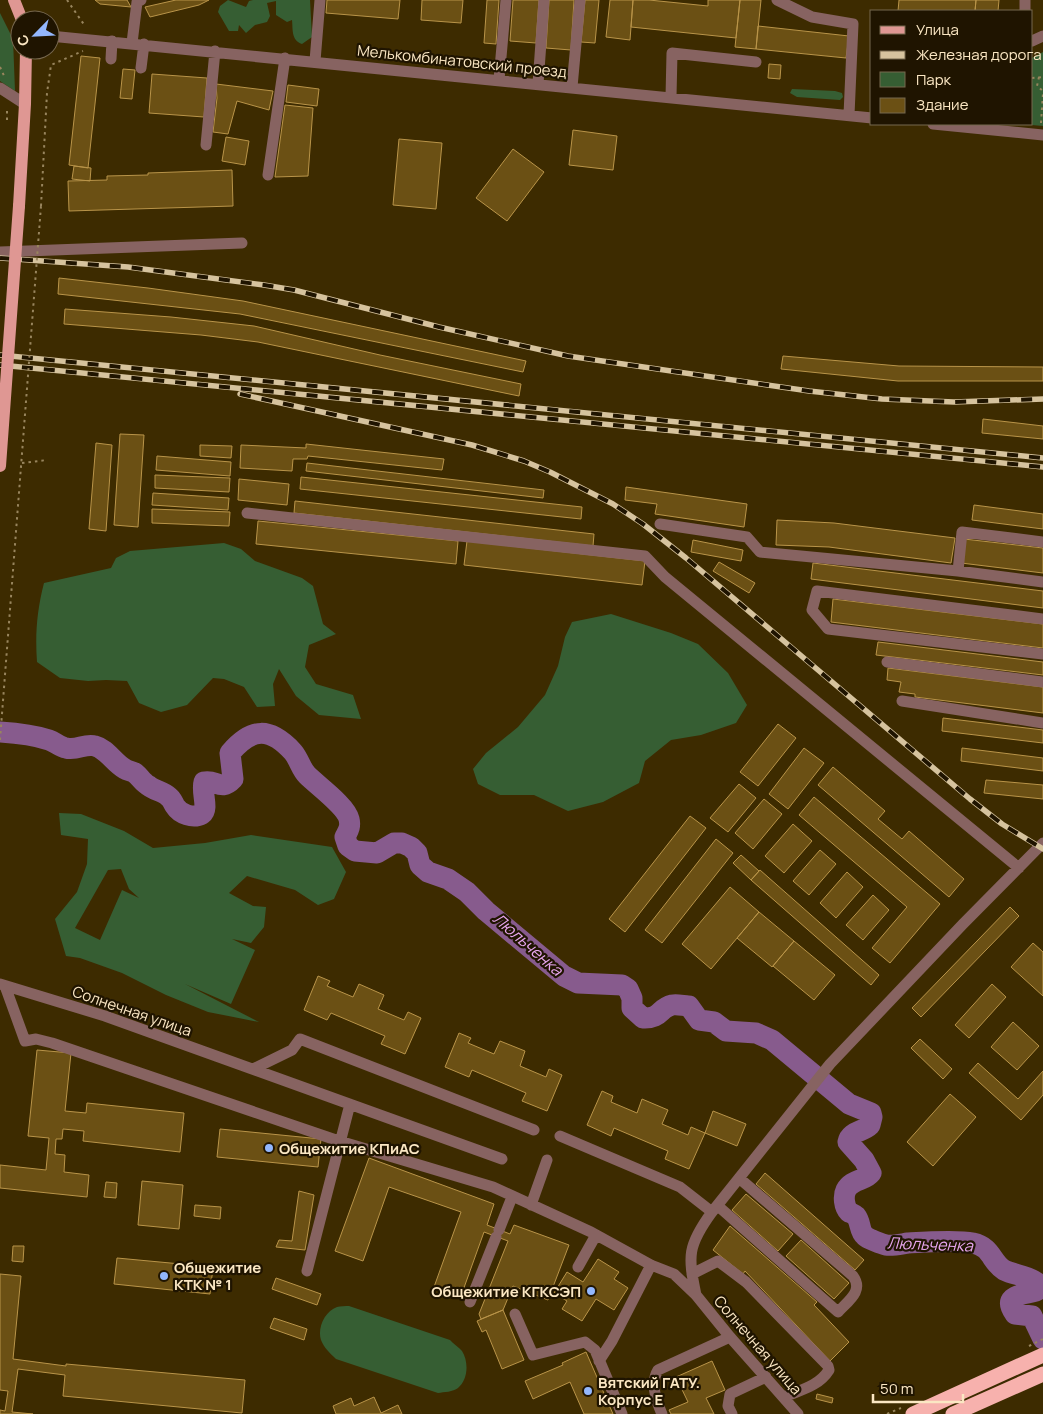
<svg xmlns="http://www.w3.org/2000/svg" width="1043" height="1414" viewBox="0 0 1043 1414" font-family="Manrope,sans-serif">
<rect width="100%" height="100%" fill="#3d2b00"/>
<!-- green -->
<path fill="#365e33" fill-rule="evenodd" d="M228 0 246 7 249 1 253 0H310L312 37 302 44C291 40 293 30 292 20L287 22 276 15V1L267 3 270 16 267 22 255 25 246 33 239 25 238 31H229L218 12 220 6Z
M0 13 13 39 15 91 0 81Z
M1043 52V126L1020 124H1032V58Z
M792 89 835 91 842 93 843 97 840 100 797 97 790 93Z
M224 543 241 549 255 561 302 578 313 586 323 624 336 634 309 645 305 667 316 684 353 695 361 719 319 715 296 696 279 669 273 684 275 706 257 707 244 687 224 679 213 678 187 705 161 712 139 703 127 681 106 680 88 681 60 678 37 662C35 634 37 610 44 583L111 568 116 558 130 551Z
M611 614 671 633 698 644 728 673 747 705 736 723 701 735 671 740 645 761 639 783 603 802 568 811 534 795H500L478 784 473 769 486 753 518 727 545 695 558 666 565 637 572 622Z
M59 813 81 814 124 831 153 848 205 843 251 835 332 847 346 872 334 899 318 905 295 890 247 876 229 893 253 906 266 907 264 927 251 943 232 939 255 950 231 1004 185 984 259 1022 208 1012 166 995 122 973 80 958 66 956 55 919 77 892 87 864 88 839 61 835ZM121 869 129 889 139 898 122 890 100 940 75 928 108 870Z
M349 1306 450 1340C453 1344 459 1347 462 1351 469 1362 468 1380 458 1388 453 1392 444 1392 438 1393L336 1359C330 1353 324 1348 321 1340 317 1328 325 1311 337 1307 340 1306 346 1306 349 1306Z"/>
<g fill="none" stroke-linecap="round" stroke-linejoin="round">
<!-- river -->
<path stroke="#875b8d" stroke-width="21" d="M0 732C16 733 34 735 49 740 55 742 60 747 66 748 77 751 85 743 95 746 107 749 114 763 125 769 128 771 132 771 135 773 140 777 143 783 149 786 155 791 163 791 169 797 172 799 173 803 175 806 180 814 193 819 202 814 209 809 201 792 204 782 216 779 221 792 233 779L230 753C252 727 270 727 293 752 299 759 301 769 307 775 318 786 346 806 349 819 351 827 348 831 345 837L348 846 355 851 377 853 394 843H402L411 847 417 853 420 865 428 872 448 879 467 892 486 911 564 976 578 983 622 985 628 989 632 998V1008L643 1018C661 1019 659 1008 672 1005 678 1004 684 1006 689 1006L699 1020 714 1022 726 1031 756 1033 772 1040 849 1104 871 1113 872 1117 870 1125C863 1132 850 1131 848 1142L864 1160 871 1173C865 1181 852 1179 846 1190 843 1196 844 1207 849 1212 851 1213 854 1214 856 1216 861 1222 859 1231 865 1236 868 1239 882 1244 886 1245 893 1246 901 1244 908 1243 926 1242 957 1240 973 1243 992 1247 991 1262 1004 1270 1014 1275 1026 1275 1036 1282V1291C1024 1295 1001 1294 1015 1314L1032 1316 1043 1339"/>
</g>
<!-- building -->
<path fill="#6b5014" stroke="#b99449" d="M95 0H127L131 7 100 4Z
M176 0H209L199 5 150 17 145 7Z
M327 0H400L398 19 326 13Z
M422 0H463L461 23 421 20Z
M487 0H499L496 44 484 43Z
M513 0H539L536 43 510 41Z
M549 0H574L571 50 546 48Z
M585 0H599L595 43 581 42Z
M610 0H633L630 40 606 37Z
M633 0H649L708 6V0H740L736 38 631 27Z
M740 0H761L756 49 735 47Z
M899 0H976L975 11H898Z
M976 0H999L998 11H975Z
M758 26 849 36 846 58 756 49Z
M81 56 100 58 88 168 69 165Z
M769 64 781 65 780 79 768 78Z
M123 69 135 70 132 99 120 98Z
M152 74 207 78 204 117 149 113Z
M216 84 273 91 269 110 237 101 228 134 213 132 217 98Z
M288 85 319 89 317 106 286 102Z
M285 105 313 108 308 176 275 177Z
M573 130 617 136 613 170 569 165Z
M226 137 249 141 245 165 222 161Z
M399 139 442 143 436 209 393 205Z
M513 149 544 172 507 221 476 198Z
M74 166 91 168 90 181 72 179Z
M232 170 233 206 69 211 68 181 107 180V176L148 175V173Z
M59 278 148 288 243 301 526 361 523 372 240 314 58 294Z
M65 309 171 317 254 326 380 355 521 384 519 396 258 342 201 335 64 324Z
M783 356 899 366 1043 367V381H898L781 369Z
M983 419 1043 426V439L982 433Z
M120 434 144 435 138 527 114 525Z
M96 443 112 445 106 531 89 529Z
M306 444 444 459 442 470 308 456 307 459H293L292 471 240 468 241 445 306 448Z
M200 445 232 446 231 458 200 456Z
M157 456 231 462 230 476 156 470Z
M307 463 544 490 543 498 306 471Z
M155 475 230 478 229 492 155 488Z
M301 477 582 507 581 519 300 489Z
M239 479 289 484 287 505 238 500Z
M626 487 747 504 744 527 655 514 657 504 625 500Z
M153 493 229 498 228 510 152 505Z
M295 501 594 534 593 546 294 513Z
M974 505 1043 514V529L972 520Z
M152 509 230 512 229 526 152 523Z
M777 520 834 523 955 538 951 563 829 547 776 545Z
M258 521 458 541 456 564 256 544Z
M964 539 1043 548V573L961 563Z
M693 540 743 550 741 561 691 552Z
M467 541 645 561 642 585 464 565Z
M719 562 755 583 749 593 713 571Z
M813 563 1043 591V608L811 579Z
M833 599 1043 624V648L831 622Z
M878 642 1043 662V675L876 655Z
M888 668 1043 687V713L915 697V694L899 692 901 682 887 680Z
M943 718 1043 730V743L942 731Z
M778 724 796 738 758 786 740 772Z
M804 748 824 763 788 809 769 794Z
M962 748 1043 758V771L961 761Z
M833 767 885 811 878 819 902 839 909 831 964 879 949 897 818 785Z
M986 780 1043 785V799L984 793Z
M739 784 756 798 728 832 710 818Z
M814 797 940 904 890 963 872 948 907 907 799 815Z
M764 799 782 814 753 849 735 833Z
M690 816 706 828 625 932 609 919Z
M793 824 812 841 784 873 765 856Z
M716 839 733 853 662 943 645 930Z
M820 850 836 864 809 895 793 881Z
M741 855 759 871 751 880 733 863Z
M760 870 879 975 871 985 751 880Z
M847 872 863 887 836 918 820 903Z
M730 887 759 912 711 969 682 944Z
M873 895 889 910 863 940 846 925Z
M1010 907 1019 916 921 1017 912 1008Z
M759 912 794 941 772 967 737 938Z
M794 941 835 975 814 1000 773 966Z
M1033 943 1043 952V996L1011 967Z
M318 976 330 981 327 986 353 997 359 984 384 995 378 1009 404 1020 408 1012 421 1018 405 1054 381 1044 385 1036 331 1013 327 1020 304 1010Z
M992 984 1006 997 969 1038 955 1025Z
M1013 1022 1039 1046 1017 1070 991 1047Z
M459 1033 471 1038 468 1043 494 1054 500 1041 525 1051 520 1066 546 1077 549 1069 562 1075 547 1111 522 1101 526 1093 472 1070 469 1077 445 1067Z
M920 1039 952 1069 943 1079 911 1048Z
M37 1050 71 1053 65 1111 86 1113 87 1103 184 1113 180 1152 83 1141 84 1131 63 1129 62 1139H56L55 1154 65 1155 64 1172 89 1175 87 1197 0 1188V1165L46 1170 49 1138 28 1136Z
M978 1063 1018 1099 1043 1071V1095L1021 1120 969 1073Z
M602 1091 613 1096 611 1102 637 1113 642 1099 668 1110 662 1124 688 1135 691 1127 705 1133 689 1169 665 1159 668 1151 614 1128 611 1136 587 1125Z
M950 1094 976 1117 933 1166 907 1142Z
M713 1111 746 1124 737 1146 705 1133Z
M220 1129 321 1139 318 1167 217 1157Z
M369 1158 494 1204 487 1225 510 1234 514 1225 569 1245 548 1300 513 1286 503 1310 481 1319 479 1314 508 1241 484 1232 461 1296 434 1287 461 1212 389 1187 363 1261 335 1251Z
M765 1173 864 1260 855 1270 756 1184Z
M142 1181 183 1185 179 1229 138 1225Z
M106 1182 117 1183 116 1198 104 1197Z
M299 1191 314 1195 305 1250 276 1247 279 1240 292 1241Z
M746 1194 793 1234 778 1251 732 1210Z
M195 1205 221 1207 220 1219 194 1216Z
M730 1226 817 1302 814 1305 849 1342 830 1361 745 1271 743 1274 713 1250Z
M801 1240 849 1283 834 1299 786 1256Z
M13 1246H24L23 1262 12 1261Z
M117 1258 213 1267 210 1294 114 1284Z
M598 1259 619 1272 614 1279 628 1288 614 1310 596 1299 582 1321 562 1309 567 1301 554 1293 567 1272 583 1282Z
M0 1274 21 1276 13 1359 66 1366V1364L245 1380 242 1413 63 1396 65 1375 18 1369 12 1412 33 1414H0V1410L5 1411 8 1391 0 1390Z
M276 1278 321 1294 317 1305 272 1289Z
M503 1310 524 1360 502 1369 486 1330 482 1332 477 1321Z
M274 1318 307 1329 304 1340 270 1328Z
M586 1352 613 1414H584L570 1382 533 1399 525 1381 563 1365 562 1363Z
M712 1361 725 1390 706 1398 714 1414H671L669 1410 688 1402 676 1377Z
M817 1394 833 1398 832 1403 816 1399Z
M374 1397 381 1413 398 1405 402 1414H336L333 1406 351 1398 354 1406Z"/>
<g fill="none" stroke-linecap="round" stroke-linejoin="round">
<!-- path -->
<path stroke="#98855d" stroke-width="2" stroke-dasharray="2.5 4" stroke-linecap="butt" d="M67 0 85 26
M0 67 5 78
M1039 77 1037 86 1043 91
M1032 78 1043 77
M7 120V107
M1041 123 1043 93
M41 206 47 93 51 65 83 51
M22 463 47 460
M1029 1346 1043 1339
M887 1414 901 1408"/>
<!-- minor -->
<path stroke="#876361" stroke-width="11" d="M777 0 812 17 853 24 849 115
M1025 0V11
M50 36 872 118
M1032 41 1043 36
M132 43 137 2 141 0
M111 59 112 41
M315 61 320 0
M141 68 144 44
M499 80 506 0
M538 84 544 0
M572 87 580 0
M0 88 25 104
M671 97 672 53 756 62
M933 124 1043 135
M206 145 215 51
M268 175 285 58
M0 252 242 243
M247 513 645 556 665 577 1019 868
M660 524 747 537 760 552 958 571 1043 582
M958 571 962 532 1043 542
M1043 619 817 591 812 610 828 629 1043 654
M887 662 1043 682
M902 701 1043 723
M0 984 105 1016 502 1159
M5 986 25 1041 36 1039 52 1043 336 1140 493 1187 591 1232 651 1265 674 1274 696 1295 730 1337 798 1414
M253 1069 292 1050 300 1039 534 1130
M560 1136 680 1187 712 1212
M531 1205 547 1160
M718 1206 838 1312C848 1301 864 1291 853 1276L739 1178
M499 1230 512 1197
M578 1267 596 1235
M307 1271 350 1104
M692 1274 718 1261 746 1282 828 1366 829 1370C819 1386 801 1390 784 1397
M696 1295C688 1256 687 1246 712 1212L830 1064 963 924 1043 843
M470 1302 496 1237
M515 1314 533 1355 585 1342 595 1350 622 1414
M599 1361 612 1341 651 1265
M662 1414C656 1401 650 1383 658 1370L730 1337
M732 1414 728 1406 730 1394 766 1377"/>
<!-- major -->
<path stroke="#df9793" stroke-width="12" d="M14 0 22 20
M19 206 25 104 26 50"/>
<!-- highway -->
<path stroke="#f7b1ad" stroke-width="15" d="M913 1414 1043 1355
M953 1414 1043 1374"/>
<!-- rail casing -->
<g stroke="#d6c39e" stroke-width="5.5">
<path id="rail" d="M0 258 128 267 264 285 294 290 439 327 568 356 809 391 882 399 954 402 1043 399
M0 355 1043 458
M0 365 1043 467
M240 394 472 445 524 461 550 472 613 504 643 524 686 558 970 799 1002 824 1043 849"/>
</g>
<!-- rail -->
<use href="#rail" stroke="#1f1400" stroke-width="4" stroke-dasharray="11" stroke-linecap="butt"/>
<!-- path-bridge -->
<path stroke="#98855d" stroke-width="2" stroke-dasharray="2.5 4" stroke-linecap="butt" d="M0 740 41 206"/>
<!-- major-bridge -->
<path stroke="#df9793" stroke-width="12" d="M0 466 19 206"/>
</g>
<!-- markers -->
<g fill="#93b7fd" stroke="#1f1400" stroke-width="2">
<circle cx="269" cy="1148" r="5"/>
<circle cx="164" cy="1276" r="5"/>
<circle cx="591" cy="1291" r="5"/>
<circle cx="588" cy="1391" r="5"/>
</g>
<g text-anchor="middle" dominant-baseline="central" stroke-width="4.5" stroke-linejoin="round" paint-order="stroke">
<!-- street labels -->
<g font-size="15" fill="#fbe7c3" stroke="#1f1400">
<text transform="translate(462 61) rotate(6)">Мелькомбинатовский проезд</text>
<text transform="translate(132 1011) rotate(19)">Солнечная улица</text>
<text transform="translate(758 1345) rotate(49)">Солнечная улица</text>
</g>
<!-- poi labels -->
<g font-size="15" font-weight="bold" fill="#fbe7c3" stroke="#1f1400" text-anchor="start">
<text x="279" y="1148">Общежитие КПиАС</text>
<text x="174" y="1267">Общежитие<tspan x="174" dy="17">КТК № 1</tspan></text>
<text x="581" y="1291" text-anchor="end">Общежитие КГКСЭП</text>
<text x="598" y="1382">Вятский ГАТУ.<tspan x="598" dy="17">Корпус Е</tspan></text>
</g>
<!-- water labels -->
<g font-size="16" font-style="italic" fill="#e7a6ee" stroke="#1f1400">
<text transform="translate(528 944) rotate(41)">Люльченка</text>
<text transform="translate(930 1244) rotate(2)">Люльченка</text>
</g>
</g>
<!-- legend -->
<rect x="870" y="10" width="162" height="115" fill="#1f1400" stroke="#77684e"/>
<rect x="880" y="26" width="25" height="8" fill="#df9793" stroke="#77684e"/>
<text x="916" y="35" font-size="15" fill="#fbe7c3">Улица</text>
<rect x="880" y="51" width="25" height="8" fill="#d6c39e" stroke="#77684e"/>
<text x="916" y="60" font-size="15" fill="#fbe7c3">Железная дорога</text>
<rect x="880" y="72" width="25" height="15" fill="#365e33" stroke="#77684e"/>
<text x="916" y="85" font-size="15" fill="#fbe7c3">Парк</text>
<rect x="880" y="98" width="25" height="15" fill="#6b5014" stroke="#77684e"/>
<text x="916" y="110" font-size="15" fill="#fbe7c3">Здание</text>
<!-- north arrow -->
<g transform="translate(35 35) rotate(246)"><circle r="24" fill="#1f1400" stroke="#77684e"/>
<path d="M0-4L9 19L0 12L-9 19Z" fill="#93b7fd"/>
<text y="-8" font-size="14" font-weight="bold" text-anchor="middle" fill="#fbe7c3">С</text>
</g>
<!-- scale -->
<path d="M873 1394v8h90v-8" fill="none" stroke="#fbe7c3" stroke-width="2.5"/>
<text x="880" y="1394" font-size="15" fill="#fbe7c3" stroke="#1f1400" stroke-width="4" paint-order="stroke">50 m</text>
</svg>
